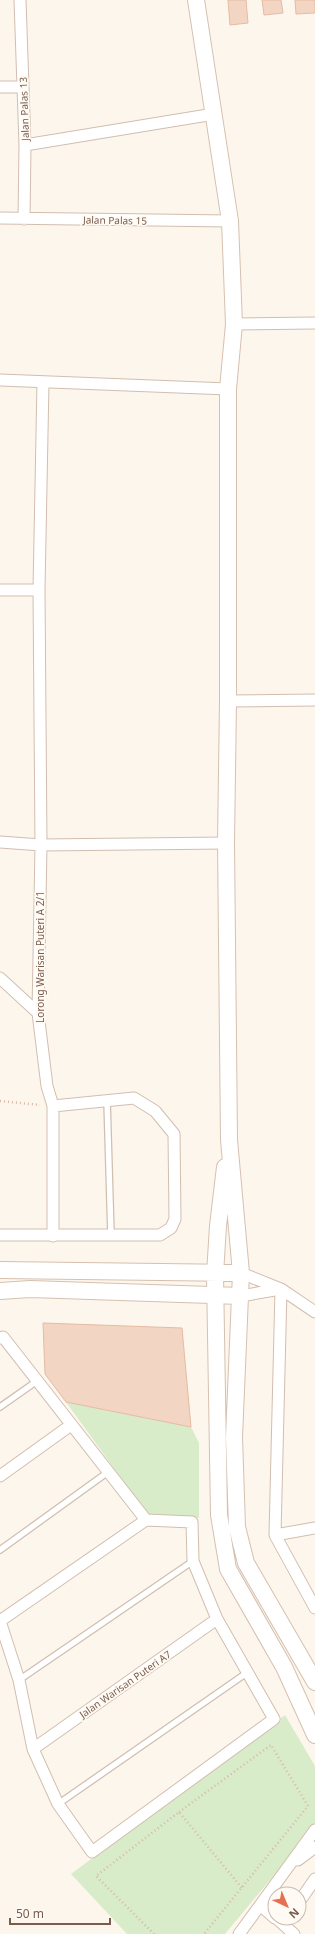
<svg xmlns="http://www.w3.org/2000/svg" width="315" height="1934" viewBox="0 0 315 1934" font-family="'Noto Sans',sans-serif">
<rect width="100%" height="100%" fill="#fdf6ec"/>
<!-- green -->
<path fill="#d8ecc9" d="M66 1402 191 1427 199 1443V1518L147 1514Z
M285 1715 315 1766V1826L225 1934H127L71 1874Z"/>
<!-- building -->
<path fill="#f3d5c3" stroke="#e6bba3" d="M228 0H246L248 23 230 25Z
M262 0H281L283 13 264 15Z
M295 0H315V13L296 14Z
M43 1323 182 1328 191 1427 66 1402 45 1374Z"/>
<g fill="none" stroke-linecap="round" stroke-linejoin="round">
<!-- lane casing -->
<g stroke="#d1beb0" stroke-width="8">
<path id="lane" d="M107 1100 111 1235
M0 1407 37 1381
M0 1550 108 1472
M19 1680 193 1561
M58 1804 248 1672"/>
</g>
<!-- street casing -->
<g stroke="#d1beb0" stroke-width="13">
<path id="street" d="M20 0 25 145 24 219
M0 87H23
M25 145 214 114
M0 218 230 221
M234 324 315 323
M0 380 228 389
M43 382 39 590 41 845 38 1013 47 1086 53 1106V1236
M0 590H39
M228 701 315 700
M0 842 41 845 226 843
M0 978 38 1013
M0 1235H160L171 1228 175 1219 174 1134 155 1111 134 1098 53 1106
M241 1273 281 1289 315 1312
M281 1289 275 1535 315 1608
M241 1296 280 1289
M0 1338 3 1337 146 1520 192 1522 193 1561 217 1619 274 1719 92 1852 58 1804 33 1749 19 1680 0 1621
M0 1476 71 1425
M275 1535 315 1528
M0 1621 146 1520
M33 1749 217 1619
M298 1860 315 1847
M299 1902 315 1879
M260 1905 275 1918
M276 1918 294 1934
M239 1934 315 1830"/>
</g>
<!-- secondary casing -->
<g stroke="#d6c0b0" stroke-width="18">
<path id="secondary" d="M196 0 230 221 234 324 228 389V701L226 843 229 1140 241 1273 234 1437 237 1527 246 1563 315 1682
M225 1167 218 1226 215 1274 219 1515 228 1569 284 1667 315 1735
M0 1270 241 1273
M0 1291 30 1289 241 1296"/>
</g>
<!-- path -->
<path stroke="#d9b8a5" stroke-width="2.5" stroke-dasharray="1 3" stroke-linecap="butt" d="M0 1101 40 1105
M179 1812 271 1745 308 1806 204 1934
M154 1934 96 1876 179 1812 242 1888"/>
<!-- lane -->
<use href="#lane" stroke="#fff" stroke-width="5.5"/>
<!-- street -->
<use href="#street" stroke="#fff" stroke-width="11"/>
<!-- secondary -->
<use href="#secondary" stroke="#fff" stroke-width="16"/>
</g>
<g text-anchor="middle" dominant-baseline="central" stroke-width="3.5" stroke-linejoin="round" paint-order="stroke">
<!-- street labels -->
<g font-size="10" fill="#7a5c4d" stroke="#fffaf3">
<text transform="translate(24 109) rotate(-92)">Jalan Palas 13</text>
<text transform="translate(115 220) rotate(1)">Jalan Palas 15</text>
<text transform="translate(40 957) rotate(-90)">Lorong Warisan Puteri A 2/1</text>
<text transform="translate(125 1684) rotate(-35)">Jalan Warisan Puteri A7</text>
</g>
</g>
<!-- north arrow -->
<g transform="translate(287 1906) rotate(136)"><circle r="19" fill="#fffaf3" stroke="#cabbb1"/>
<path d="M0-3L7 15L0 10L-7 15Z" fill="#e76f51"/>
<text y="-6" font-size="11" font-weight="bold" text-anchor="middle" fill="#7a5c4d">N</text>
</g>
<!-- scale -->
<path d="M10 1918v6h100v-6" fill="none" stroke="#7a5c4d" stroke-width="2"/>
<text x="16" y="1918" font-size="12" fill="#7a5c4d" stroke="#fffaf3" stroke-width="3" paint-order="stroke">50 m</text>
</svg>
